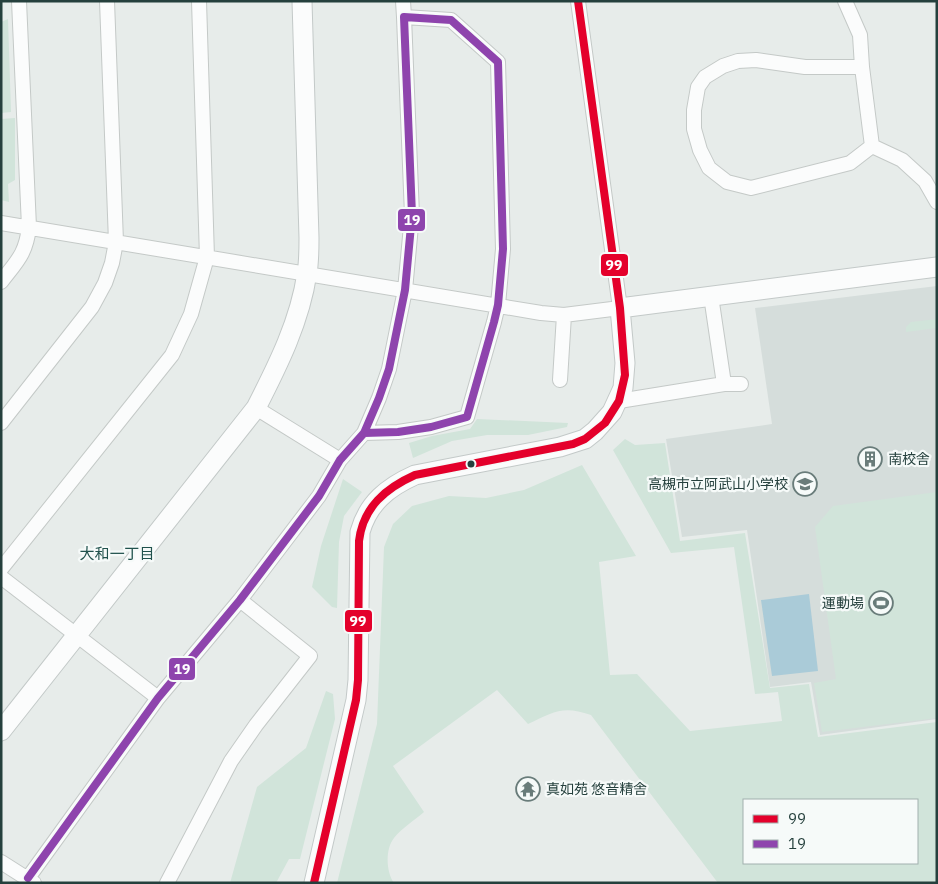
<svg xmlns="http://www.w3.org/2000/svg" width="938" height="884" viewBox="0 0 938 884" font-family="'IBM Plex Sans','Noto Sans JP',sans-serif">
<rect width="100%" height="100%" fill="#e7ecea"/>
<!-- built -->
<path fill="#d5dddb" d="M937 286V719L820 735 811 682 770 687 747 530 682 537 666 439 772 424 755 308Z"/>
<!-- green -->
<path fill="#d1e4da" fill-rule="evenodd" d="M8 19 11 112 1 113V22Z
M15 118V180L8 184 9 202 1 200V119Z
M937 319V328L906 332V327L911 322Z
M477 419 568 423 567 427 528 435H487L452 441 413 458 409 443 432 436 470 429Z
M625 439 635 445 665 443 680 541 745 533 770 688 809 684 818 737 937 722V883H718L591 715C563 705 553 712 528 724L497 690 393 766 424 812C415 820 402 828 394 838 385 849 386 872 394 883H337L377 724 384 547 393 524 412 506 449 496 486 498 524 490 582 465 636 556 599 562 610 675 637 674 690 731 782 721 778 692 755 694 734 547 671 553 613 450ZM744 800H917V863H744Z
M343 479 362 492 344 516 339 542 337 608 332 607 312 587 321 546Z
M937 492V718L822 732 814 683 836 679 815 527 833 506Z
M326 691 333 694 335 719 300 859H289L276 883H230L257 787 306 748Z"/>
<!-- water -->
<path fill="#aacbd8" d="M809 594 818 671 772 676 761 600Z"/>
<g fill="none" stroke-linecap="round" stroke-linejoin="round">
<!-- street casing -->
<g stroke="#c4c9c7" stroke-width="16">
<path id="street" d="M403 1 404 17
M845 1 860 35 862 67 872 146 902 160 925 181 937 202
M862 67H805L756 60 738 61 723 66 705 77 698 87 694 110V129L700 150 709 168 727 182 751 188 850 163 872 146
M1 223 541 313 564 315 620 308 578 1
M1 282C17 261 26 254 29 227L19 1
M560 380 564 315
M724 384H741
M619 401 724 384 711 296
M256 408 340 460
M1 423 92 307 105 283 112 263 116 242 107 1
M1 569 172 355 191 314 207 257 199 1
M1 577 158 698
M1 862 34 883
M28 878 158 698 240 600 319 496 340 460 364 433 379 398 389 369 405 290 412 215 404 17 451 20 498 62 503 249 498 305 494 322 467 417 431 427 398 432 364 433
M167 883 231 761 256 725 310 656 240 600"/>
</g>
<!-- secondary casing -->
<g stroke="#c3c9c8" stroke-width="21">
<path id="secondary" d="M1 731 256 408C278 365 300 321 307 273 309 262 309 250 309 238L302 1
M314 883 356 700 358 680 360 532C368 503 388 487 415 475L560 447 585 439 595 431 612 412 623 388 625 363 620 308 937 267"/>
</g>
<!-- street -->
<use href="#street" stroke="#fbfcfc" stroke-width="14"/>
<!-- secondary -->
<use href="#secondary" stroke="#fbfcfc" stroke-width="19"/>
<!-- bus-1 casing -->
<g stroke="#f6faf9" stroke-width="11">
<path id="bus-1" d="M314 883 356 700 358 680 359 541C363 507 386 488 415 475L573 444 585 439 605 423 619 401 625 375 620 308 578 1"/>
</g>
<!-- bus-2 casing -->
<g stroke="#f6faf9" stroke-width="11">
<path id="bus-2" d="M28 878 158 698 240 600 319 496 340 460 364 433 379 398 389 369 405 290 412 215 404 17 451 20 498 62 503 249 498 305 494 322 467 417 431 427 398 432 364 433"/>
</g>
<!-- bus-1 -->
<use href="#bus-1" stroke="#e4002b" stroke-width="8"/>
<!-- bus-2 -->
<use href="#bus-2" stroke="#8e44ad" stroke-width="8"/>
</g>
<!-- icons -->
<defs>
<g id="building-ring" transform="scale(1.25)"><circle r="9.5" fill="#f6faf9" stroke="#697c7a" stroke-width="1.5"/><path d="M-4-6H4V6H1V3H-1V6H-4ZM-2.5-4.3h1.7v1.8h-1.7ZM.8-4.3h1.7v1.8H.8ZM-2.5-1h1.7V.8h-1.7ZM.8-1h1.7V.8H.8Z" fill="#697c7a"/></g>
<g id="school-ring" transform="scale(1.25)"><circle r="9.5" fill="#f6faf9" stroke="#697c7a" stroke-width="1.5"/><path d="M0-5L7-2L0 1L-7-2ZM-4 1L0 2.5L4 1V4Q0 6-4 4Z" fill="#697c7a"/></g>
<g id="stadium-ring" transform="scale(1.25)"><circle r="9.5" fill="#f6faf9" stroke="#697c7a" stroke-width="1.5"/><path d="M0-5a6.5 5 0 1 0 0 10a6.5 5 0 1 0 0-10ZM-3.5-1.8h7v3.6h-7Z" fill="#697c7a"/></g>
<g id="temple-ring" transform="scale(1.25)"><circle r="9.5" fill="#f6faf9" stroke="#697c7a" stroke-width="1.5"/><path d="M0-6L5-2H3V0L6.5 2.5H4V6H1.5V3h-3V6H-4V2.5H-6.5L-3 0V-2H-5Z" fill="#697c7a"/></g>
</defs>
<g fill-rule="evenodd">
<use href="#building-ring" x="870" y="459"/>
<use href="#school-ring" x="805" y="484"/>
<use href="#stadium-ring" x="881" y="603"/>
<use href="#temple-ring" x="528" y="789"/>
</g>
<!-- markers -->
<circle fill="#25403d" stroke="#f6faf9" stroke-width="2" cx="471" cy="464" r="4.5"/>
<g text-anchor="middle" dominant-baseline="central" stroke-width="4.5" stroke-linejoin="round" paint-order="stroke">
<!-- poi labels -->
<g font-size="14" fill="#25403d" stroke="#f6faf9" text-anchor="start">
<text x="888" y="459">南校舎</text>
<text x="788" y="484" text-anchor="end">高槻市立阿武山小学校</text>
<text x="864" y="603" text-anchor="end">運動場</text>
<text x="546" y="789">真如苑 悠音精舎</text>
</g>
<!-- neighbourhood labels -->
<g font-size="15" fill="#21524d" stroke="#f6faf9">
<text x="117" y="553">大和一丁目</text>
</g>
</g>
<g stroke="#f6faf9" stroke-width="2">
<rect x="397" y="208" width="29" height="24" rx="5" fill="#8e44ad"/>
<rect x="600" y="253" width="29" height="24" rx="5" fill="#e4002b"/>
<rect x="344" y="609" width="29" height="24" rx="5" fill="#e4002b"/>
<rect x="168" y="657" width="28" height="24" rx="5" fill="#8e44ad"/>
</g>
<g font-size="14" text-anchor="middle" font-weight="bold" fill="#fff">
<text x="412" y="225">19</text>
<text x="614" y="270">99</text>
<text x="358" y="626">99</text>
<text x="182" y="674">19</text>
</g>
<!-- border -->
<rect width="938" height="884" fill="none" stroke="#25403d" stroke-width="5"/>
<!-- legend -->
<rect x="743" y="799" width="175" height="65" fill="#f6faf9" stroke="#a2b0ae"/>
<rect x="753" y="815" width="25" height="8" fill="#e4002b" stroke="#a2b0ae"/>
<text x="788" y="824" font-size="15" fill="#25403d">99</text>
<rect x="753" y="840" width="25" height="8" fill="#8e44ad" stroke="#a2b0ae"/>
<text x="788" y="849" font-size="15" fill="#25403d">19</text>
</svg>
